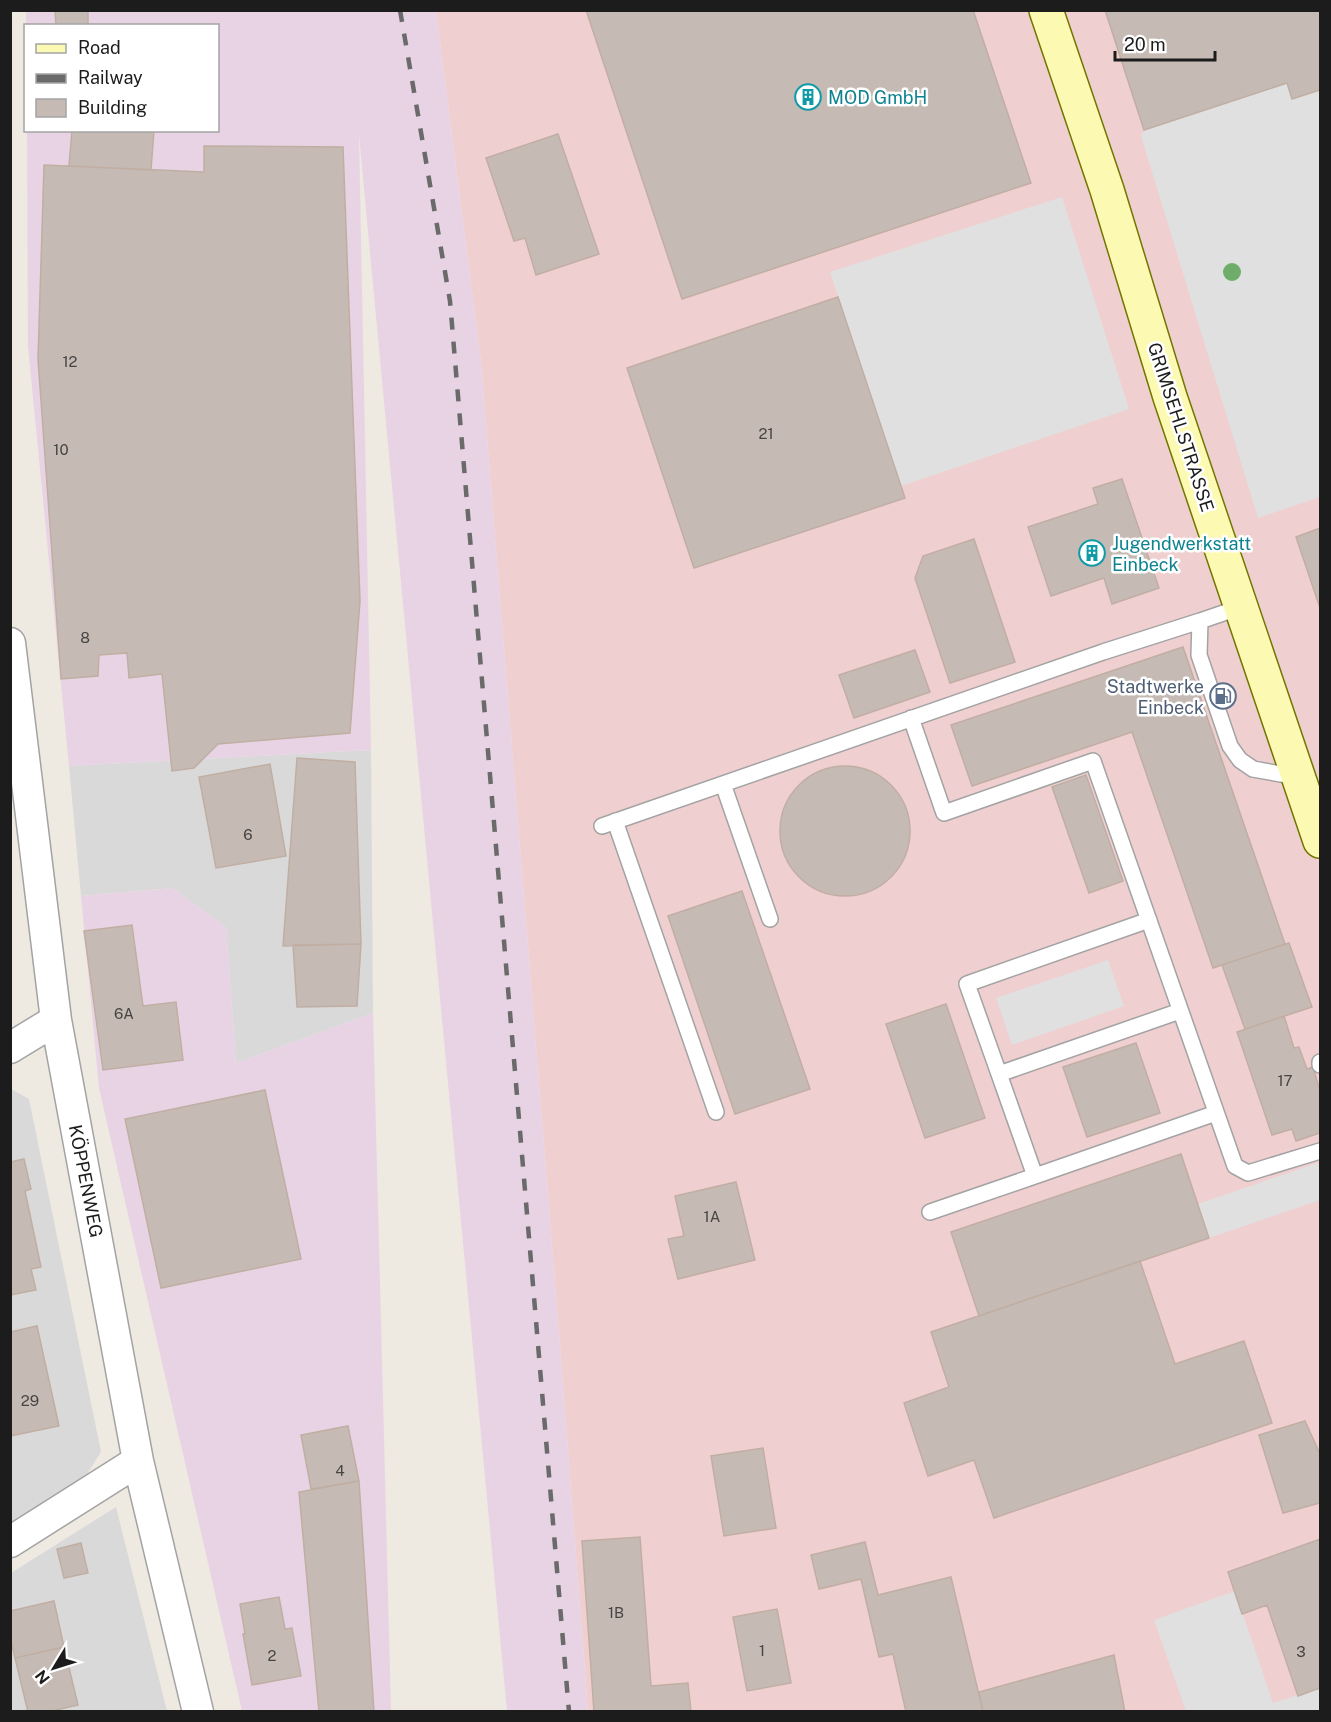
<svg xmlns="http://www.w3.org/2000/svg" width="1331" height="1722" viewBox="0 0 1331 1722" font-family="'Public Sans',sans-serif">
<rect width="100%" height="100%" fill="#eee9e1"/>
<!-- residential -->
<path fill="#dad9d9" d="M371 750 373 1013 236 1063 226 927 172 888 81 896 69 766Z
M11 1089 29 1099 101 1452 85 1477 11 1524Z
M116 1507 167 1711 11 1712V1573Z"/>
<!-- commercial -->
<path fill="#f0cfd0" d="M436 11H1320V1711H588L557 1308 481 362Z"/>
<!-- industrial -->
<path fill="#e8d3e5" d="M26 11H436L481 362 557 1308 588 1711H507L359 135 371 750 69 766 28 346 27 131 218 130V26L26 25Z
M172 888 226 927 236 1063 373 1013 391 1711H242L99 1088 81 896Z"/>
<!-- parking -->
<path fill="#e0e0e0" d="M1287 83 1292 99 1320 90V497L1258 518 1141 136 1144 130Z
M1062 197 1129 409 901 486 830 272Z
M1108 960 1124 1006 1012 1045 996 998Z
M1320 1162V1200L1209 1238 1198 1204Z
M1235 1591 1273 1703 1320 1688V1711H1186L1154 1620Z"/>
<!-- building -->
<path fill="#c6bbb4" stroke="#c0aea3" stroke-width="1.5" d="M55 10H88V26H56Z
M586 10H973L1031 183 682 299Z
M1105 10H1320V90L1292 99 1287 83 1144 130Z
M72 130H154L151 170 69 166Z
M558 134 599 254 536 275 525 238 514 241 486 158Z
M204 146 343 147 360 601 350 733 218 744 194 768 172 771 162 674 129 678 127 653 99 655 98 676 61 679 38 359 44 165 204 172Z
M838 297 905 498 694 568 627 368Z
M1122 479 1159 588 1112 604 1104 578 1051 596 1028 527 1098 504 1093 488Z
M1320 528V608L1296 537Z
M974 539 1015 662 950 683 915 578 923 556Z
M1183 647 1285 944 1213 968 1132 732 972 786 951 725Z
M915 650 930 692 854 718 839 675Z
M297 758 355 762 361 944 283 946Z
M270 764 286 856 216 868 199 777Z
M780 831a65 65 0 1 1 130 0a65 65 0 1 1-130 0Z
M1086 775 1123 881 1089 893 1052 787Z
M742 891 810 1089 735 1114 668 916Z
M132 925 143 1006 176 1002 183 1060 103 1070 84 931Z
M1289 943 1312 1007 1245 1029 1222 965Z
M361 944 357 1006 297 1007 293 945Z
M946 1004 985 1118 925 1138 886 1024Z
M1284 1016 1294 1048 1299 1047 1307 1069 1313 1067 1320 1091V1133L1296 1141 1292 1129 1272 1135 1237 1032Z
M1136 1043 1160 1113 1087 1137 1063 1067Z
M265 1090 301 1259 161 1288 125 1119Z
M1181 1154 1209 1238 979 1316 951 1232Z
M24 1159 31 1189 25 1191 41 1267 31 1269 36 1290 10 1295V1162Z
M736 1182 755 1260 678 1279 668 1239 684 1236 675 1196Z
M1140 1261 1175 1364 1244 1341 1272 1423 994 1518 974 1460 928 1476 904 1403 949 1387 931 1332Z
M37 1326 59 1426 10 1436V1332Z
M1305 1421 1320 1454V1503L1283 1513 1259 1435Z
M348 1426 359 1481 311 1489 301 1435Z
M763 1448 776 1528 724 1536 711 1456Z
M359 1481 374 1712H319L299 1492Z
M640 1537 651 1686 688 1683 691 1712H594L582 1541Z
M1320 1539V1688L1298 1696 1267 1605 1242 1614 1228 1572Z
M865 1542 878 1595 951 1577 983 1712H906L893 1654 879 1657 861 1579 819 1589 811 1555Z
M81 1543 88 1573 64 1578 57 1549Z
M279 1597 285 1629 292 1628 301 1676 252 1685 243 1634H245L240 1604Z
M54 1601 64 1647 15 1658 10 1637V1611Z
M777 1609 791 1683 747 1691 733 1617Z
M64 1647 78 1705 48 1712H28L15 1658Z
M1114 1655 1125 1712H983L979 1692Z"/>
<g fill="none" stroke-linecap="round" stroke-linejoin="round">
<!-- service casing -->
<g stroke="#a3a3a3" stroke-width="18">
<path id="service" d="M1241 607 1200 621 1199 655 1230 746 1240 760 1253 769 1298 777
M911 718 944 813 1093 761 1235 1166 1248 1173 1320 1151
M723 784 770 919
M615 821 716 1112
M602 826 1103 652 1200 621
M1149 920 967 984 999 1074 1180 1011
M1320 1062V1065
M999 1074 1035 1176 1216 1113
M930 1212 1035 1176"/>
</g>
<!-- minor casing -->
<g stroke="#a3a3a3" stroke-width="33">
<path id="minor" d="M10 643 56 1020 138 1461 198 1712
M10 1048 56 1020
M10 1542 138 1461"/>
</g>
<!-- secondary casing -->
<g stroke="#717601" stroke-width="36">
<path id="secondary" d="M1046 10 1107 190 1170 397 1320 841"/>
</g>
<!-- service -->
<use href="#service" stroke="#fff" stroke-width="15"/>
<!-- minor -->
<use href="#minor" stroke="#fff" stroke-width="30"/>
<!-- secondary -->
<use href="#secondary" stroke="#fcfab2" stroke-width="33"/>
<!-- rail -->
<path stroke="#6a6a6a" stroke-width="4.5" stroke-dasharray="12 12" stroke-linecap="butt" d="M400 10 450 301 569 1712"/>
</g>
<!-- trees -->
<circle fill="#6fae6a" cx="1232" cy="272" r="9"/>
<!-- icons -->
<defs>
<g id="building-ring" transform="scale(1.35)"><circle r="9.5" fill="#fff" stroke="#0f9aa8" stroke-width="1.5"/><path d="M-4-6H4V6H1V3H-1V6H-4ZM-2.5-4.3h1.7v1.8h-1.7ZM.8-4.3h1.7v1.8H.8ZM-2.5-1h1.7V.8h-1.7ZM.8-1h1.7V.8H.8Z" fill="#0f9aa8"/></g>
<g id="fuel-ring" transform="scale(1.35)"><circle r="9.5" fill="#fff" stroke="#5c6f8a" stroke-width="1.5"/><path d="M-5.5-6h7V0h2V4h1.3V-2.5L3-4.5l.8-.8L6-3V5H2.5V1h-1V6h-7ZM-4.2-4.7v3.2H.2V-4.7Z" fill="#5c6f8a"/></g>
</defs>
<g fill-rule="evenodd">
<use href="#building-ring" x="808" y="97"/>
<use href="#building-ring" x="1092" y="553"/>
<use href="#fuel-ring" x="1223" y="696"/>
</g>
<g text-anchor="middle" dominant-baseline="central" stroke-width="5" stroke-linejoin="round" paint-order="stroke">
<!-- number labels -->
<g font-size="15" fill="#464442">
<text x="70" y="361">12</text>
<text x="766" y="433">21</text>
<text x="61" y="449">10</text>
<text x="85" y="637">8</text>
<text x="248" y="834">6</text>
<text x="124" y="1013">6A</text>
<text x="1285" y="1080">17</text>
<text x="712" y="1216">1A</text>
<text x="30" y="1400">29</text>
<text x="340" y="1470">4</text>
<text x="616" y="1612">1B</text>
<text x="762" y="1650">1</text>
<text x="1301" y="1651">3</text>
<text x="272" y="1655">2</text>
</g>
<!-- culture labels -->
<g font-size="18" fill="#0d838f" stroke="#fff" text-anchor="start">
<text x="828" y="97">MOD GmbH</text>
<text x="1112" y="543">Jugendwerkstatt<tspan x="1112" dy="21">Einbeck</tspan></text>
</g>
<!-- street labels -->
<g font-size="18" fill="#1c1c1c" stroke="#fff">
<text transform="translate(1181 427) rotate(72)">GRIMSEHLSTRASSE</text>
<text transform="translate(86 1181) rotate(79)">KÖPPENWEG</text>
</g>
<!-- service labels -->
<g font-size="18" fill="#4e5e75" stroke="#fff" text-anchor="end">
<text x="1204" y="686">Stadtwerke<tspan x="1204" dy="21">Einbeck</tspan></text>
</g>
</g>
<!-- border -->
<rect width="1331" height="1722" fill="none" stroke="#1c1c1c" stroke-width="24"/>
<!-- legend -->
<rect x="24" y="24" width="195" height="108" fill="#ffffff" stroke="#a4a4a4" stroke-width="1.5"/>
<rect x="36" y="44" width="30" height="9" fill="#fcfab2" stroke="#a4a4a4" stroke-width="1.5"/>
<text x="78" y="54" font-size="18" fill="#1c1c1c">Road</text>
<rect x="36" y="74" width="30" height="9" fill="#6a6a6a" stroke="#a4a4a4" stroke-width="1.5"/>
<text x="78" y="84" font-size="18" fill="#1c1c1c">Railway</text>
<rect x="36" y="99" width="30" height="18" fill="#c6bbb4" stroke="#a4a4a4" stroke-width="1.5"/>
<text x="78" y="114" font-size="18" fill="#1c1c1c">Building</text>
<!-- north arrow -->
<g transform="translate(54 1668) rotate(232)" stroke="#ffffff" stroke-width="4.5" paint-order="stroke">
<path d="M0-4.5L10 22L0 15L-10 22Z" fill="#1c1c1c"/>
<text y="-9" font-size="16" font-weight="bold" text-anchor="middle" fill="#1c1c1c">N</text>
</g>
<!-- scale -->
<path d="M1115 51v9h100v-9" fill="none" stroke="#1c1c1c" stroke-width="3"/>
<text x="1124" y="51" font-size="18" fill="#1c1c1c" stroke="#ffffff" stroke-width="4.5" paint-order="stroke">20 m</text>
</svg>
